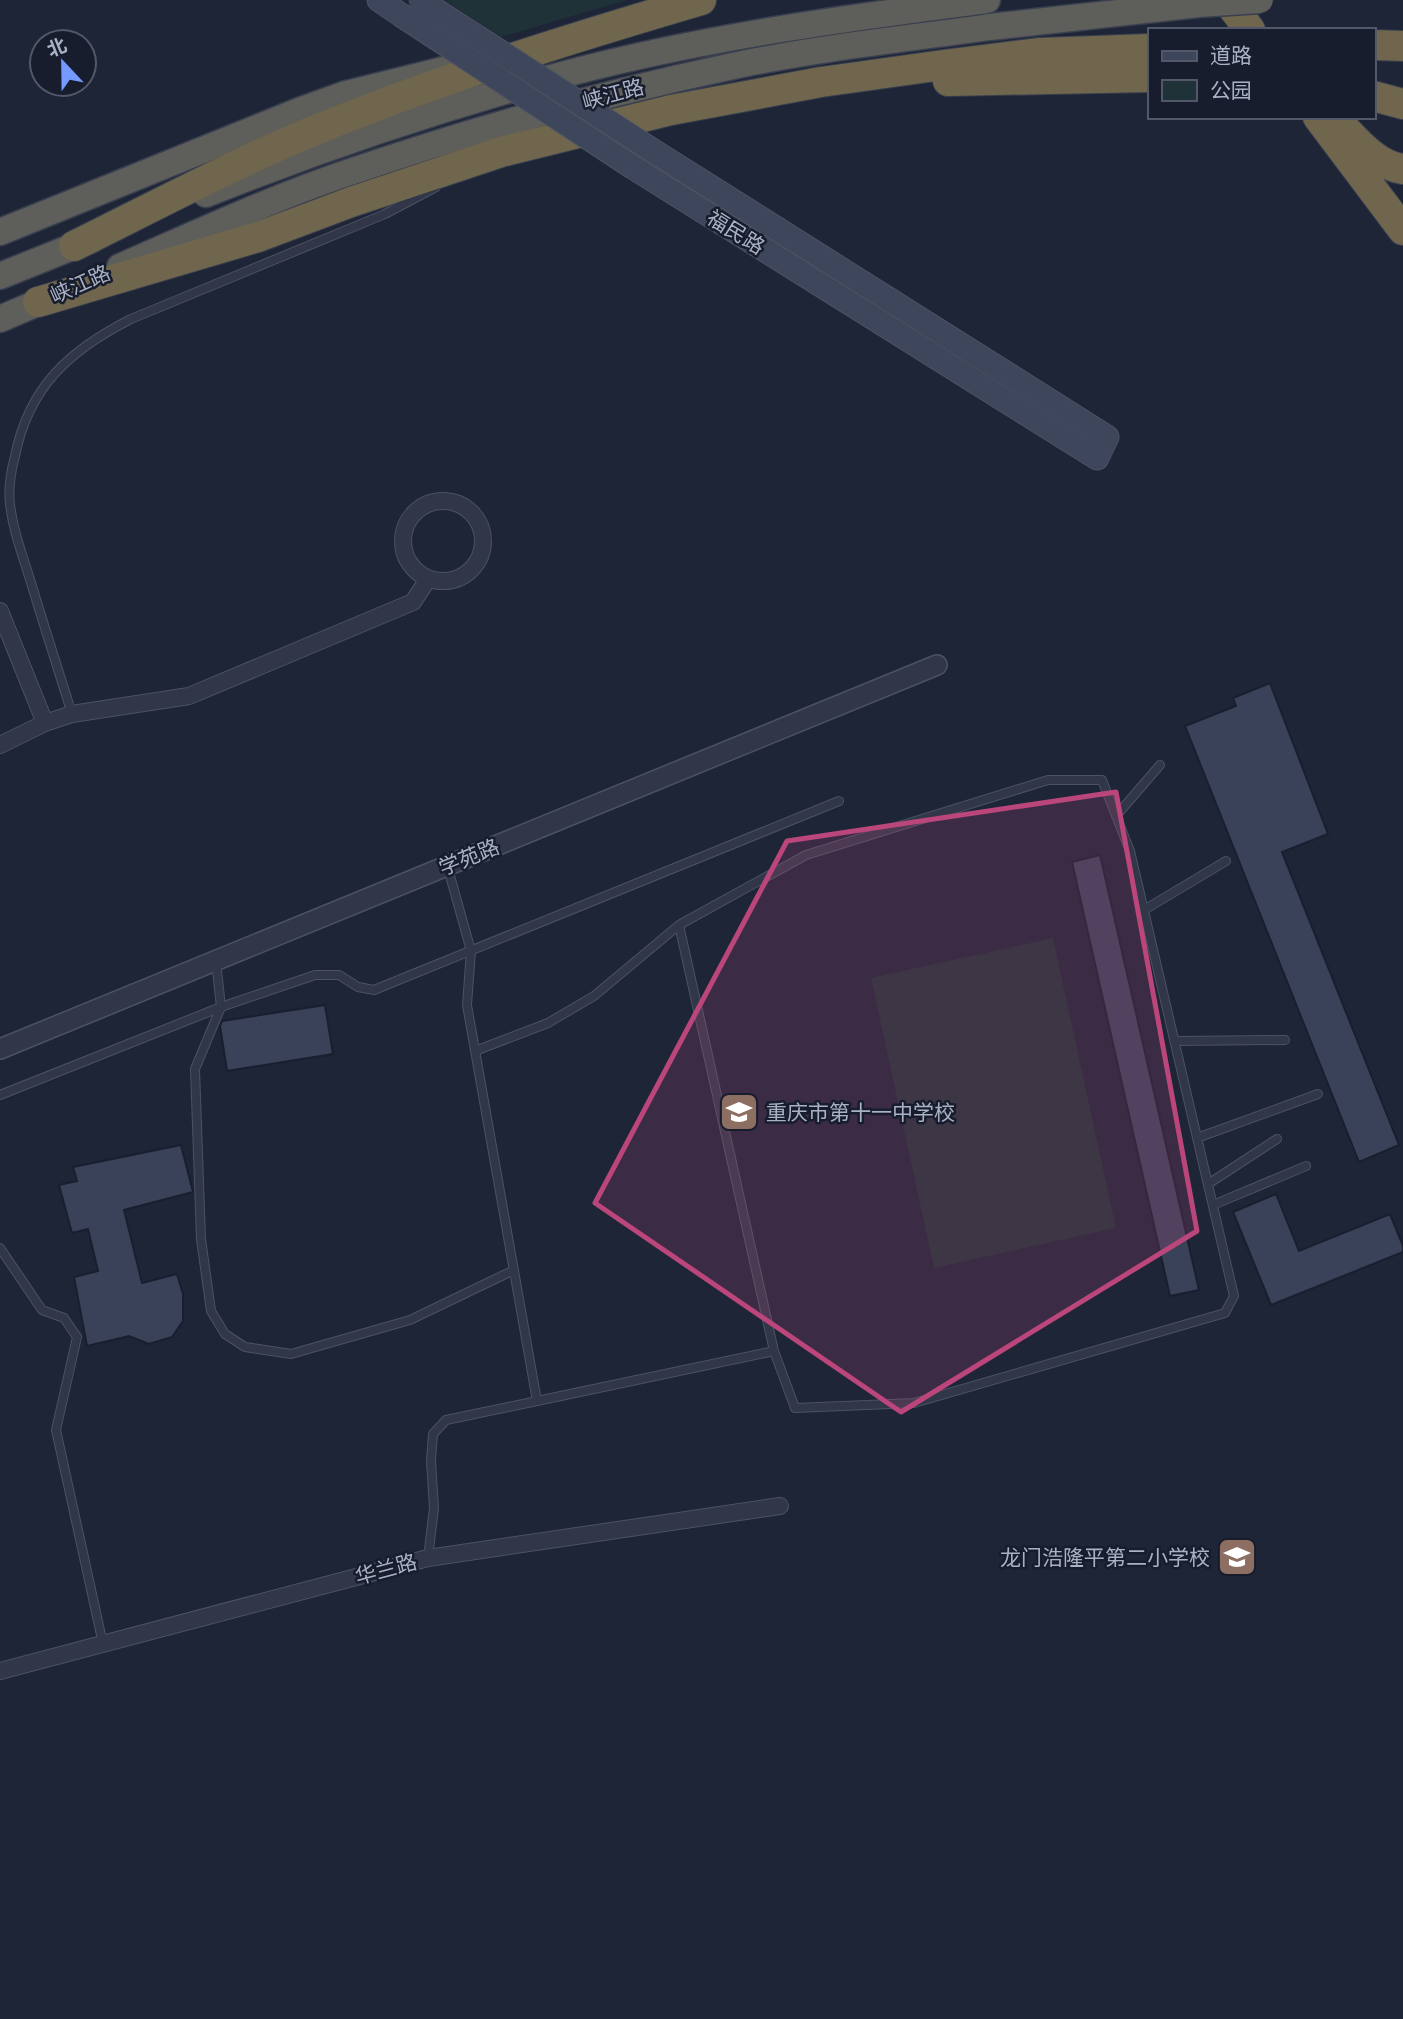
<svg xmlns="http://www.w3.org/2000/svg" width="1403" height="2019" viewBox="0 0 1403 2019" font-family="'Work Sans','Noto Sans SC',sans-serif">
<rect width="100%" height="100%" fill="#1d2537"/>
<!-- green -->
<path fill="#1f3238" d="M445 0H627L501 37Z
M1053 938 1116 1228 934 1268 871 978Z"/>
<!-- building -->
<path fill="#394258" stroke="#191f2e" stroke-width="2" d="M1270 683 1328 834 1282 852 1399 1145 1359 1162 1185 726 1236 706 1233 698Z
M1100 855 1199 1290 1170 1296 1072 862Z
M325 1005 333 1054 227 1071 220 1026 222 1021Z
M181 1145 193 1192 124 1210 142 1283 177 1274 183 1294V1321L172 1337 149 1344 129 1336 87 1346 74 1277 98 1271 88 1229 72 1233 59 1185 77 1181 73 1167Z
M1276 1194 1299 1251 1390 1214 1403 1246V1252L1271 1305 1233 1212Z"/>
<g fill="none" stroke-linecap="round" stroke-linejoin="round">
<!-- service casing -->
<g stroke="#4c5263" stroke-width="10">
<path id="service" d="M72 714C59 672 45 629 32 586 24 559 13 532 10 504 8 488 11 471 15 456 29 386 70 350 131 319L385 214 436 187
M1116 816 1160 765
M1144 910 1226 861
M679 925 806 855 1048 780H1102L1130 851 1234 1296 1225 1313 914 1403 795 1408 774 1351
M1175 1041 1285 1040
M475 1051 548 1023 594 996 679 925 774 1351 537 1401
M0 1095 221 1007 216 961
M1197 1138 1318 1094
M1208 1184 1277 1139
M1213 1205 1306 1166
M0 1248 42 1310 64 1318 77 1337 56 1430 103 1644
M514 1270 410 1320 291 1354 245 1347 225 1334 211 1311 201 1239 195 1069 221 1007 315 975H339L358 987 374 990 839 801
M428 1558 434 1508 431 1461 433 1434 446 1420 537 1401 467 1005 471 951 447 865"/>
</g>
<!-- minor casing -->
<g stroke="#4c5263" stroke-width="18">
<path id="minor" d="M403 541a40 40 0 1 1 80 0a40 40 0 1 1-80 0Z
M0 611 45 723
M0 745 45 723 72 714 189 696 413 602 428 579
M0 1671 428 1558 780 1506"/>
</g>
<!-- tertiary casing -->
<g stroke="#4c5263" stroke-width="22">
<path id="tertiary" d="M0 1049 937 665"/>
</g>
<!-- secondary casing -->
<g stroke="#4c5263" stroke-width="25">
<path id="secondary" d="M379 0 401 15
M634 168 1097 458 1107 437 652 150"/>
</g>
<!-- trunk casing -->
<g stroke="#393f4f" stroke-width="29">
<path id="trunk" d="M206 194C324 147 446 106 569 73 706 37 846 18 987 0
M0 232 299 111 346 94 443 70
M120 267C193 235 266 201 341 175 469 131 601 94 733 66 818 48 905 39 990 27
M0 276 92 239
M0 319 56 295"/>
</g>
<!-- motorway casing -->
<g stroke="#393f4f" stroke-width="32">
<path id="motorway" d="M1227 0 1250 30
M1373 45 1403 46
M948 81 1149 77
M1373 96 1403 104
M1318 117 1403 230
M1344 128C1360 145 1379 166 1403 169
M74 246C155 206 235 163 318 129 443 78 572 38 701 0
M38 302 258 237 351 202 501 152 671 110 821 82 943 65 1040 53 1149 49"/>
</g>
<!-- service -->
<use href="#service" stroke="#313748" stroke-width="8"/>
<!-- minor -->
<use href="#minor" stroke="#313748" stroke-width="16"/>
<!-- tertiary -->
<use href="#tertiary" stroke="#313748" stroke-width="19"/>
<!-- secondary -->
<use href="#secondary" stroke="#3e465b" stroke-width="23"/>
<!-- trunk -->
<use href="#trunk" stroke="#5e5e5a" stroke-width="26"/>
<!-- motorway -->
<use href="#motorway" stroke="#6f664d" stroke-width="30"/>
<!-- secondary-bridge casing -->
<g stroke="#4c5263" stroke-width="25" stroke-linecap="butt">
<path id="secondary-bridge" d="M420 0 652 150
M401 15 634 168"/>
</g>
<!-- trunk-bridge casing -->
<g stroke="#393f4f" stroke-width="29" stroke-linecap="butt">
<path id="trunk-bridge" d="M990 27 1199 4 1260 0"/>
</g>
<!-- secondary-bridge -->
<use href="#secondary-bridge" stroke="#3e465b" stroke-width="23"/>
<!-- trunk-bridge -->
<use href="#trunk-bridge" stroke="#5e5e5a" stroke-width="26"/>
</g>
<!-- marked area -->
<path fill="#bb467b" fill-opacity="0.2" stroke="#bb467b" stroke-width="5" stroke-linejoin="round" d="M1116 792 1197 1231 901 1412 595 1203 787 841Z"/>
<!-- icons -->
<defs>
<g id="school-square" transform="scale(2.0125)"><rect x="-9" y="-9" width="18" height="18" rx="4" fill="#8d6e63" stroke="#171d2c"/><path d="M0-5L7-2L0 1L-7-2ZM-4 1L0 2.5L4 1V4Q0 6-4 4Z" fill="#fff"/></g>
</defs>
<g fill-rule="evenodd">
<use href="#school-square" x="739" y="1112"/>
<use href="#school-square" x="1237" y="1557"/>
</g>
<g text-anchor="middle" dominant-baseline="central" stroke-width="5" stroke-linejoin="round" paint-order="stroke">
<!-- street labels -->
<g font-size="21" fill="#aab1c5" stroke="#171d2c">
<text transform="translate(613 94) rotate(-15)">峡江路</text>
<text transform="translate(736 232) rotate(32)">福民路</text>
<text transform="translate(80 284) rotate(-24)">峡江路</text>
<text transform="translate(469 857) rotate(-22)">学苑路</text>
<text transform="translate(386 1569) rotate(-15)">华兰路</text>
</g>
<!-- poi labels -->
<g font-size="21" fill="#aab1c5" stroke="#171d2c" text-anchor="start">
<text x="766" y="1112">重庆市第十一中学校</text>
<text x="1210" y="1557" text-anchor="end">龙门浩隆平第二小学校</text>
</g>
</g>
<!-- legend -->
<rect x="1148" y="28" width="228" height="91" fill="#171d2c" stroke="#525869" stroke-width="2"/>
<rect x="1162" y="51" width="35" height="10" fill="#3e465b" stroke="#525869" stroke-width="2"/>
<text x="1210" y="63" font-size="21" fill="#aab1c5">道路</text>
<rect x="1162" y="80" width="35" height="21" fill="#1f3238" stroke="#525869" stroke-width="2"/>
<text x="1210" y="98" font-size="21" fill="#aab1c5">公园</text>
<!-- north arrow -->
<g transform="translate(63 63) rotate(338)"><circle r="33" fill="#171d2c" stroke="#525869" stroke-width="2"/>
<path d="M0-5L12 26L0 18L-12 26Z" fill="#7699ff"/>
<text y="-10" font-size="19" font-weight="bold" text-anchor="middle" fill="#aab1c5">北</text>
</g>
</svg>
